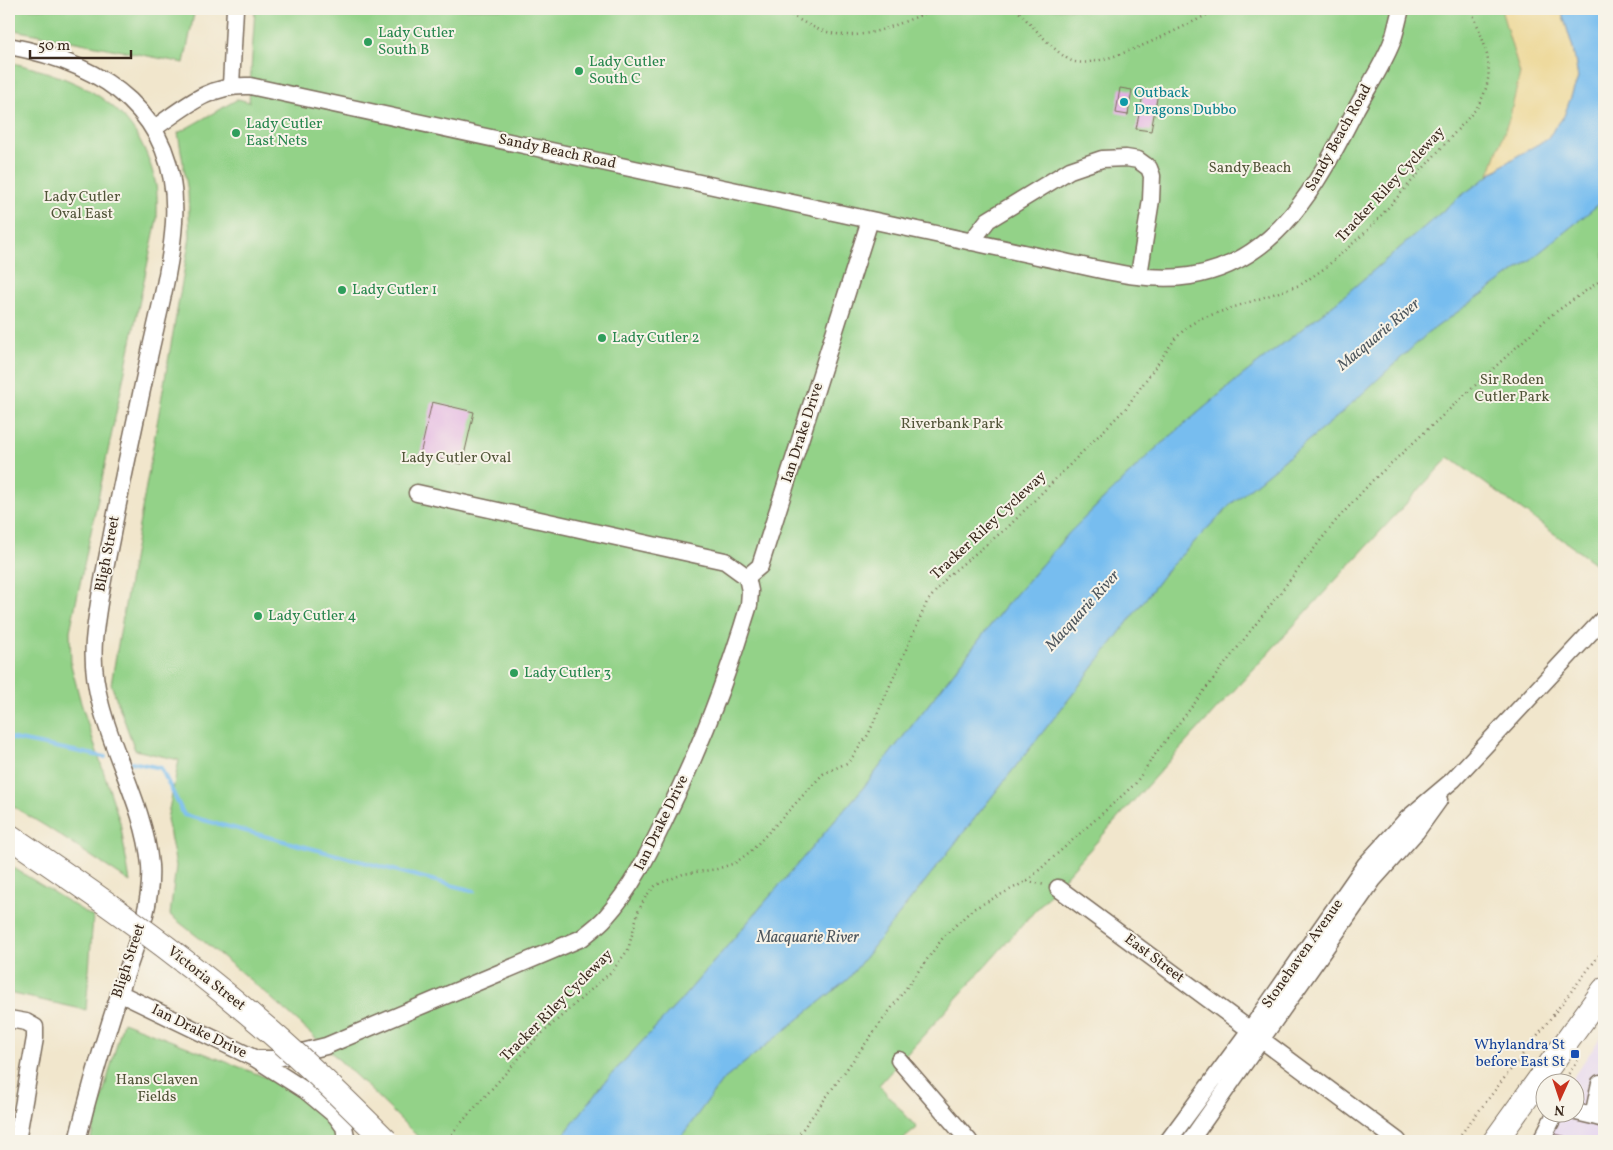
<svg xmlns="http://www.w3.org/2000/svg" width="1613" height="1150" viewBox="0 0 1613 1150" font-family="Vollkorn,serif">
<rect width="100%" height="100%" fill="#f7f3e8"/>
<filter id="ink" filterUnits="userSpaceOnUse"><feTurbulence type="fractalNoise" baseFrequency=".02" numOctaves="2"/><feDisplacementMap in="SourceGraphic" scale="10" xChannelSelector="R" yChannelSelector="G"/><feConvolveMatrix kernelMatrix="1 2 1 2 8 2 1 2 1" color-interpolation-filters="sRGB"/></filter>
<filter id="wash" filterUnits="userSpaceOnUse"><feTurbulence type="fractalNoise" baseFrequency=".0096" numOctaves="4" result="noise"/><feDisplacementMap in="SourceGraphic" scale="20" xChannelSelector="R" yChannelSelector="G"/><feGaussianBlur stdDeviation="1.12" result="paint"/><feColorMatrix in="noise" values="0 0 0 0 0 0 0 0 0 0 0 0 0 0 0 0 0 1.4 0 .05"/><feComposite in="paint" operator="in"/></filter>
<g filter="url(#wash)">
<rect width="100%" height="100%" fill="#f1e6cc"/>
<!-- built -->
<path fill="#e4d3f1" d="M1604 1032V1141H1530L1549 1113 1576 1112V1082H1570Z"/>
<!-- green -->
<path fill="#93d288" stroke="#677e53" d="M9 9H195L184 63 9 29Z
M255 9H1561L1512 159 1458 198 1339 300 1239 378 1153 451 1070 532 1004 608 863 788 680 1001 609 1077 559 1141H422C343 1061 260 984 170 915L176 866 167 819 179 760 135 750 111 684 190 237 188 192 178 133 238 99 249 102Z
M9 62C80 79 137 102 155 181 158 192 157 206 157 219L70 631 71 665 81 703 120 822 130 882 47 827 9 804Z
M1604 200V570L1449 457 1179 750 879 1085 917 1128 901 1141H678L722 1081 848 979 1072 695 1169 568 1231 504 1338 416 1428 333 1529 261Z
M9 865 93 917 86 1010 9 993Z
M123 1022 273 1080 317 1108 341 1141H90Z"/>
<!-- sand -->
<path fill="#eeda9e" stroke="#94825e" d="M1501 9H1561L1573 48 1578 78 1564 116 1547 139 1512 159 1489 175 1510 116 1520 74Z"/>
<!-- water -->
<path fill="#77bdef" stroke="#597486" d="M1561 9H1604V200L1529 261 1428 333 1338 416 1231 504 1169 568 1072 695 848 979 722 1081 678 1141H559L609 1077 680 1001 863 788 1004 608 1070 532 1153 451 1239 378 1339 300 1458 198 1512 159 1547 139 1564 116 1578 78 1573 48Z"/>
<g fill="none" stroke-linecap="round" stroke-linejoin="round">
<!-- stream -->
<path stroke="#77bdef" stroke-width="4" d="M9 738 105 757
M132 762 161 768 184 815 474 891"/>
</g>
<g id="blocks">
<!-- building -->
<path fill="#e1ade2" d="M1120 88 1132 90 1128 115 1116 113Z
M1144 90 1158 93 1151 131 1136 129Z
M432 402 474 412 462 464 420 455Z
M1551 1133 1584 1141H1544Z"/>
</g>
</g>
<g filter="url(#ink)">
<use href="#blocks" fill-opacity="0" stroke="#7b6c5b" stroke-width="1"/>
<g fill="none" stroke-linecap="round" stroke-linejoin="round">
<!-- minor casing -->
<g stroke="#7b6c5b" stroke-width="19">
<path id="minor" d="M9 46C105 64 180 114 174 222 171 270 157 318 147 366 135 423 122 481 111 539 104 573 97 607 94 641 88 721 143 788 150 865 153 909 132 953 119 995 103 1043 89 1092 77 1141
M231 85 235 9
M153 129C185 107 209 84 250 86L1056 260C1098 269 1147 283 1190 276 1279 262 1319 181 1356 109 1368 87 1383 65 1392 42 1396 31 1398 19 1401 9
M971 242 988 220 1070 170 1102 159 1126 158 1138 160 1149 168 1152 176 1151 200 1139 275
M417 493 725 561 747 577
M1058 888 1250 1030
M119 993 256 1059 306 1091 336 1116 344 1127 347 1141
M9 1019 26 1022 35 1027V1038L17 1141
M1262 1040 1398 1141
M256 1059H274L326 1046 582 938C590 931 599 925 605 918 632 888 649 853 666 817 700 749 727 678 749 605L750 591 747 577 760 566 870 220
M899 1060 969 1141
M1600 1083 1593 1116 1604 1119
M1576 1112 1593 1116
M1168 1141 1250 1030 1365 865 1408 818 1453 780 1604 618
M1190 1141 1373 880 1416 832 1439 800
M1541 1141 1556 1112"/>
</g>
<!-- highway casing -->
<g stroke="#7b6c5b" stroke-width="26">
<path id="highway" d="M1495 1141 1604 990"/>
</g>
<!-- path -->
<path stroke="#7b6c5b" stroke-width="2.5" stroke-dasharray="1 4" stroke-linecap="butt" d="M783 9C843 53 875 33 936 9
M1016 9C1029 22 1057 55 1072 61 1099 72 1191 23 1218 9
M1027 881 1045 885
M1563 1082 1580 1057
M1458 1138 1604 949
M445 1141 538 1037 612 971 628 950 638 912 646 896 656 885 683 874 717 869 735 863 751 851 823 774 849 762 868 735 927 602 948 576 1009 526 1126 408 1175 339 1188 326 1202 318 1300 285 1325 268 1369 229 1476 109C1500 72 1485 46 1471 9
M794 1141 945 935 973 909 1027 881 1135 784 1156 753 1334 523 1372 481 1550 316 1604 278"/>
<!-- minor -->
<use href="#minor" stroke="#fff" stroke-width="16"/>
<!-- highway -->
<use href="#highway" stroke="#fff" stroke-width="24"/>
<!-- highway-bridge casing -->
<g stroke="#7b6c5b" stroke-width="26" stroke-linecap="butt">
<path id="highway-bridge" d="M9 836C93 893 176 951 253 1017 300 1056 343 1098 386 1141"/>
</g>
<!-- highway-bridge -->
<use href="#highway-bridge" stroke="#fff" stroke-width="24"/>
</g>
</g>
<!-- markers -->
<g fill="#2e9e5b" stroke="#f7f3e8" stroke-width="2">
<circle cx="368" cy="42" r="5"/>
<circle cx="579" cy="71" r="5"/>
<circle cx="236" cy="133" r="5"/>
<circle cx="342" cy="290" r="5"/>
<circle cx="602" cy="338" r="5"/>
<circle cx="258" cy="616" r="5"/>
<circle cx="514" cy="673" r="5"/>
</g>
<circle fill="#0f9aa8" stroke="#f7f3e8" stroke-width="2" cx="1124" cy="102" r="5"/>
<rect fill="#1a4fb4" stroke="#f7f3e8" stroke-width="2" x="1570" y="1049" width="10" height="10" rx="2.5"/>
<g text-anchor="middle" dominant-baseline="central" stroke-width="4" stroke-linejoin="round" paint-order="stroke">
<!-- leisure labels -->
<g font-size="15" fill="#27864d" stroke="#f7f3e8" text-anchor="start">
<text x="378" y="33">Lady Cutler<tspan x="378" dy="17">South B</tspan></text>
<text x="589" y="62">Lady Cutler<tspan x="589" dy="17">South C</tspan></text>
<text x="246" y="124">Lady Cutler<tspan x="246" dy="17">East Nets</tspan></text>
<text x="352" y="290">Lady Cutler 1</text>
<text x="612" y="338">Lady Cutler 2</text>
<text x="268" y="616">Lady Cutler 4</text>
<text x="524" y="673">Lady Cutler 3</text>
</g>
<!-- culture labels -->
<g font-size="15" fill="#0d838f" stroke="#f7f3e8" text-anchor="start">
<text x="1134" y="93">Outback<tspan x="1134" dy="17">Dragons Dubbo</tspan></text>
</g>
<!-- street labels -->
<g font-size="15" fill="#3b2a1e" stroke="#f7f3e8">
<text transform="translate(1339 138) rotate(-61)">Sandy Beach Road</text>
<text transform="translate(557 152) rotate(12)">Sandy Beach Road</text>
<text transform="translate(1391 185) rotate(-47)">Tracker Riley Cycleway</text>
<text transform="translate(803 433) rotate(-72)">Ian Drake Drive</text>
<text transform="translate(989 526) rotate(-43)">Tracker Riley Cycleway</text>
<text transform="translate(108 554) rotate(-79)">Bligh Street</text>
<text transform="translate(662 823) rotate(-64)">Ian Drake Drive</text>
<text transform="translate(1303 954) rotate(-55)">Stonehaven Avenue</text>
<text transform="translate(1154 959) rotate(37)">East Street</text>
<text transform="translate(129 961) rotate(-72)">Bligh Street</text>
<text transform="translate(206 979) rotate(38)">Victoria Street</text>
<text transform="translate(557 1006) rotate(-45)">Tracker Riley Cycleway</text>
<text transform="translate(199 1032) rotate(26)">Ian Drake Drive</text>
</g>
<!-- park labels -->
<g font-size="15" fill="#515438" stroke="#f7f3e8">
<text x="1250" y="168">Sandy Beach</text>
<text x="82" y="197">Lady Cutler<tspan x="82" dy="17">Oval East</tspan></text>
<text x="1512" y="380">Sir Roden<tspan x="1512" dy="17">Cutler Park</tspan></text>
<text x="952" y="424">Riverbank Park</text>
<text x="456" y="458">Lady Cutler Oval</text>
<text x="157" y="1080">Hans Claven<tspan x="157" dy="17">Fields</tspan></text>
</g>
<!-- transit labels -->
<g font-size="15" fill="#164399" stroke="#f7f3e8" text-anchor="end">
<text x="1565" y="1045">Whylandra St<tspan x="1565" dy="17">before East St</tspan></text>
</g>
<!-- water labels -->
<g font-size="16" font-style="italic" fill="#4d565d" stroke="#f7f3e8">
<text transform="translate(1379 335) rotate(-40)">Macquarie River</text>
<text transform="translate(1083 611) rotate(-48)">Macquarie River</text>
<text x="808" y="938">Macquarie River</text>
</g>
</g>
<!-- margin -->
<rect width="1613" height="1150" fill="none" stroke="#f7f3e8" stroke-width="30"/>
<!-- north arrow -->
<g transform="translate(1560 1098) rotate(183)"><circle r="24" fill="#f7f3e8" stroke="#aca397"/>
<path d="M0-4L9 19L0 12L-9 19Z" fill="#c8321e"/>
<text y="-8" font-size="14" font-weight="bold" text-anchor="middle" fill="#3b2a1e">N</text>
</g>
<!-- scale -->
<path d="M30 50v8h101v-8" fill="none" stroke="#3b2a1e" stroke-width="2.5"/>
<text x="38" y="50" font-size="15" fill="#3b2a1e" stroke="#f7f3e8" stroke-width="4" paint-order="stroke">50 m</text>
</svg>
